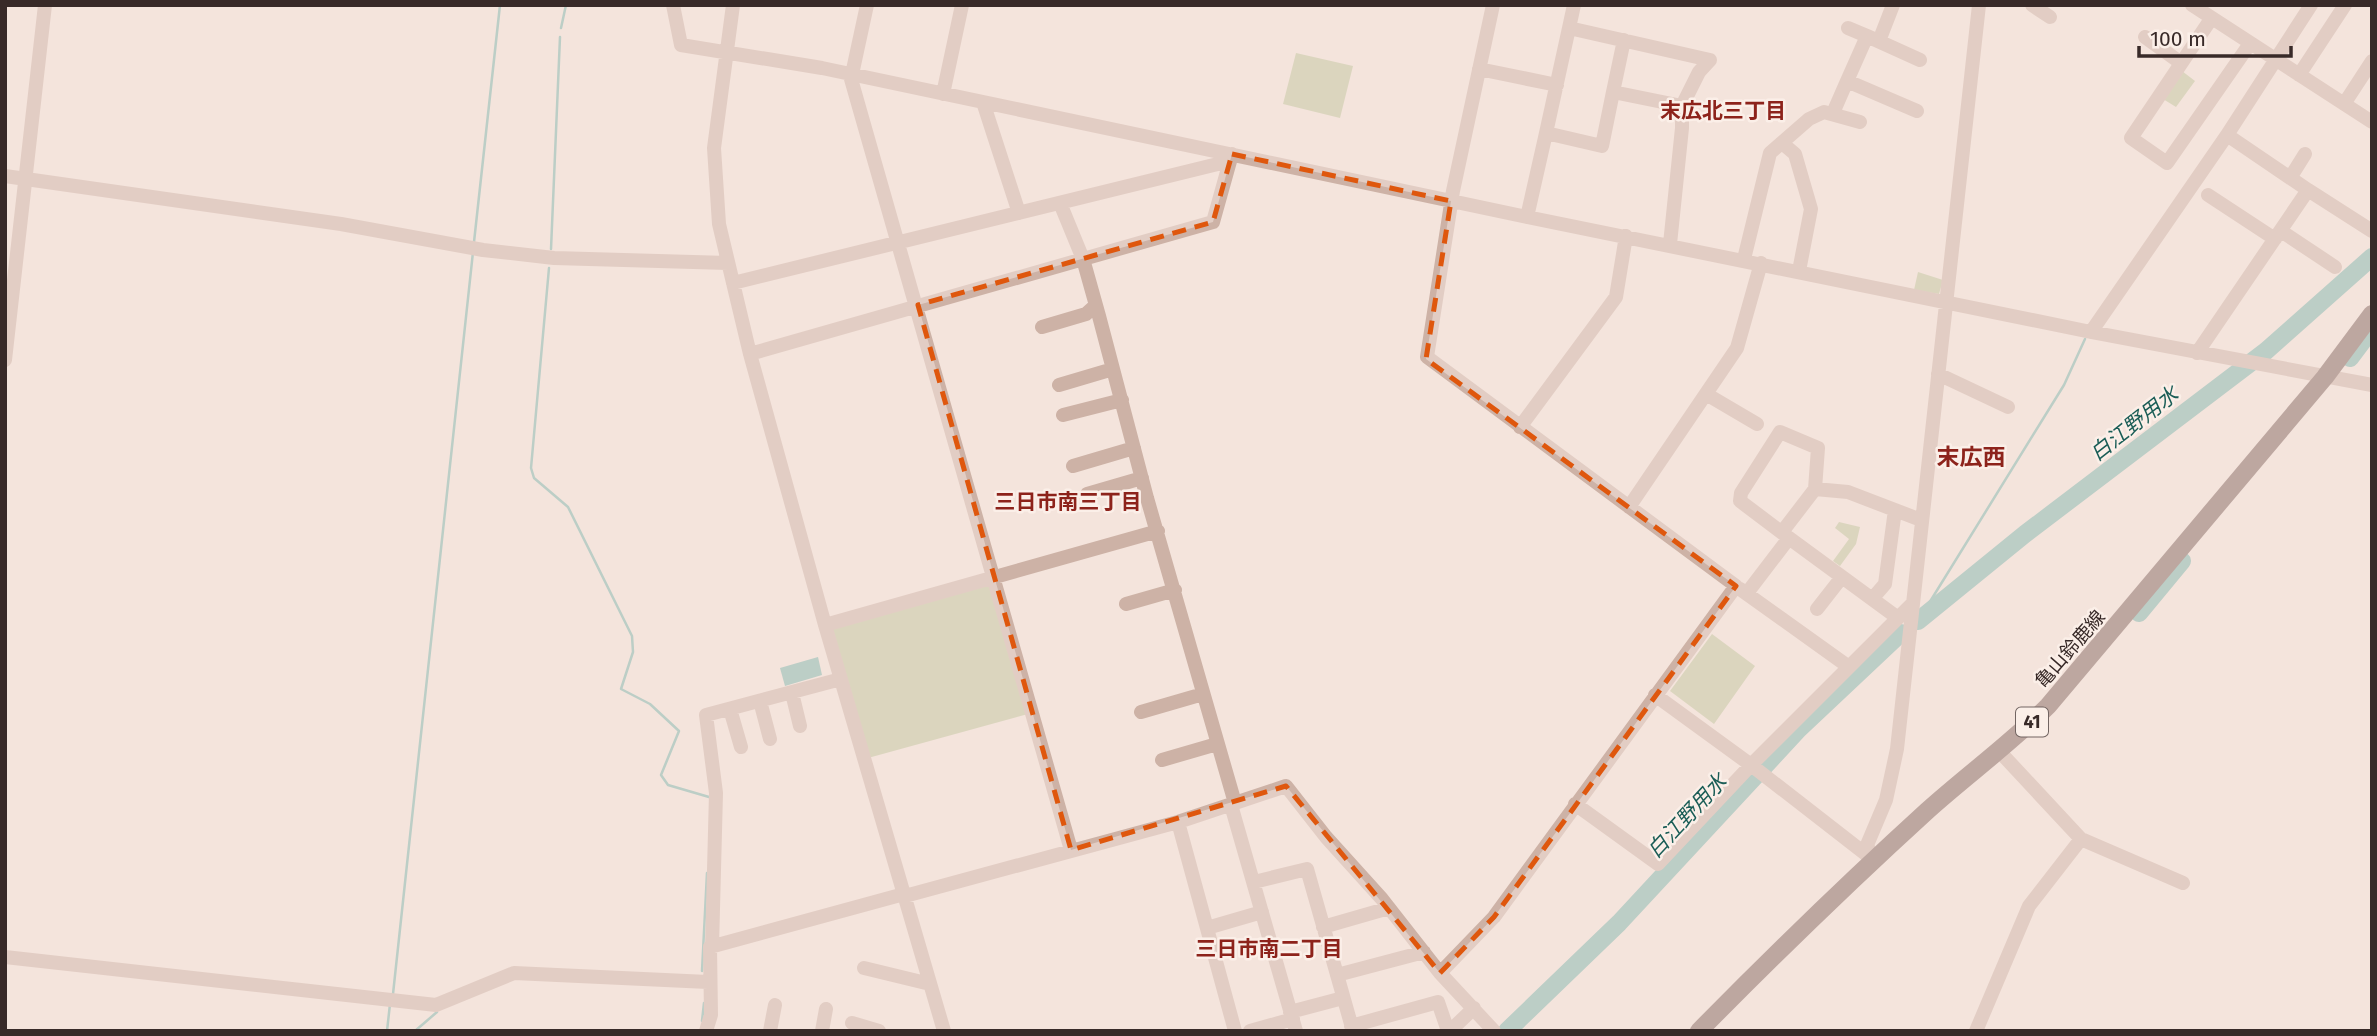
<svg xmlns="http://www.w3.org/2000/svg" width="2377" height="1036" viewBox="0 0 2377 1036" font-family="'Fira Sans','Noto Sans JP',sans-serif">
<rect width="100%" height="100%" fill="#f4e4dc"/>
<!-- green -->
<path fill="#bdc49a" d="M1296 53 1353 66 1340 118 1283 104Z
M2182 71 2195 81 2176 107 2163 99Z
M1918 272 1943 280 1939 294 1914 290Z
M1839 522 1860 527 1856 544 1840 566 1833 561 1849 539 1835 528Z
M992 581 1028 714 868 758 831 626Z
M1712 634 1755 666 1714 724 1670 691Z"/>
<!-- water -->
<path fill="#78b3ab" d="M818 657 822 675 785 686 780 668Z"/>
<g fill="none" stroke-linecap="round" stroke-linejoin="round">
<!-- stream -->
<path stroke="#78b3ab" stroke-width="2.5" d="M561 28 566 5
M474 242 500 5
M551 249 560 37
M549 268 531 468 534 478 568 507 632 636 633 652 621 689 650 704 679 731 661 775 668 785 709 797
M1918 621 2064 385 2085 339
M702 971 707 873
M393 994 473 252
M702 1021 704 1003
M387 1031 390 1004
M415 1031 437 1012"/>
<!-- river -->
<path stroke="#78b3ab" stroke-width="18" d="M2350 358 2365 338 2372 336
M2139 613 2182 561
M1918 621 2025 534 2266 351 2372 257
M1507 1031 1619 923 1799 729 1901 633"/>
<!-- minor -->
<path stroke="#cdb2a6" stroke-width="14" d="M673 5 681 45 822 68 1527 217 2091 332 2372 385
M733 5 714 148 719 224 750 354 825 625 944 1031
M867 5 851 79 1071 850
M2032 5 2050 17
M2192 5 2372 122
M2211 19 2131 138 2167 163 2249 45
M1569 28 1574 5
M1867 36 1920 60
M2145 37 2181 63
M1879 41 1893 5
M1479 69 1557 85
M2299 75 2345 5
M1847 81 1867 36 1848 28
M1613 92 1624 40
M943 94 962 5
M983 102 1019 213
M2344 104 2372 61
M1833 113 1847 81 1917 111
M1782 143 1795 154 1811 209 1799 271
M5 176 341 224 483 250 554 258 728 263
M2290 178 2305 154
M2308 190 2372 231
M2208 195 2275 239
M1060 203 1083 259 1099 316 1147 498 1235 803
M1527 217 1546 133
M2281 231 2335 267
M1670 244 1682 128V106L1699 72 1710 60 1569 28 1546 133 1602 146 1613 92 1682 106
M1744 259 1770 153 1809 119 1824 112 1860 122
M733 283 1230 161
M1042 327 1086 314 1096 305
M2091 332 2227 135
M2197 353 2308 190 2227 135 2311 5
M750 354 1213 222 1232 154
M5 360 45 5
M1938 374 2008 407
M1059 385 1113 369
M1706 394 1757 424
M1063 415 1122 400
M1520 427 1616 297 1626 236
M1073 466 1134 448
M1815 489 1848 492 1921 520
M1087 494 1142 478
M1629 507 1737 348 1761 263
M1789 538 1898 618
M1740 589 1849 667
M1747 593 1789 538 1740 501 1741 493 1780 432 1818 448 1815 489 1782 532
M1872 599 1885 584 1895 510
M1126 604 1175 590
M1817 609 1842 577
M825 625 1158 531
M792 693 800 726
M1655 695 1751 765 1872 859
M760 701 770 739
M730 709 741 747
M1141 712 1203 694
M2000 752 2081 839 2183 883
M1162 760 1217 744
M1575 804 1658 864 1751 765 1912 604
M1231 805 1296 1031
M1178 822 1235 1031
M1874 861 1867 845 1886 800 1897 749 1979 5
M1254 882 1307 869 1353 1031
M905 896 1178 822 1286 786 1326 837 1382 899 1440 973 1494 1031
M1323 927 1389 908
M1207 928 1262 912
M712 947 716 793 706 715 841 679
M5 957 436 1005 514 973 708 982
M864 968 930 984
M1440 973 1494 917 1736 586 1427 357 1453 191 1493 5
M1337 975 1424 952
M1290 1012 1343 998
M852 1023 879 1031
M1351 1026 1438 1002 1448 1031
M706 1031 711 1015 710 947 904 894
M770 1031 775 1005
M822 1031 826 1009
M1250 1031 1293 1019
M1450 1031 1474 1008
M1976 1031 2029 906 2081 839"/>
<!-- major -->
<path stroke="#7b5e58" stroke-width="18" d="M1699 1031C1773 956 1849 882 1927 811 1967 775 2010 744 2048 706L2325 377 2372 314"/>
</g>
<!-- marked area -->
<path d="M0 0H2377V1036H0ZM1232 154 1451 201 1426 359 1736 586 1494 917 1440 973 1286 786 1071 850 918 305 1213 222Z" fill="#f4e4dc" fill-opacity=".55" fill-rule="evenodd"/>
<path fill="none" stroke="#df570d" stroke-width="5" stroke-dasharray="14 9" stroke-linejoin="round" d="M1232 154 1451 201 1426 359 1736 586 1494 917 1440 973 1286 786 1071 850 918 305 1213 222Z"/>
<g text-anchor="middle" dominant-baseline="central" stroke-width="5" stroke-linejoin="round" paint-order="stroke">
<!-- shield labels -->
<rect fill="#fbefe8" stroke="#726562" stroke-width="2" x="2016" y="707.5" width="32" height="29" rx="5"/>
<g font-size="18" font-weight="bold" fill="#382a28">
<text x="2032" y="722">41</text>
</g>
<!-- street labels -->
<g font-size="19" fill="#382a28" stroke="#fbefe8">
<text transform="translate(2070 649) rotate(-49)">亀山鈴鹿線</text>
</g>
<!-- neighbourhood labels -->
<g font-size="21" font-weight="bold" fill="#8d231b" stroke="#fbefe8">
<text x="1723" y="111">末広北三丁目</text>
<text x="1068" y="502">三日市南三丁目</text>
<text x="1269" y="949">三日市南二丁目</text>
</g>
<!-- water labels -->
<g font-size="21" font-style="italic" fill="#1a5d56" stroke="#fbefe8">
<text transform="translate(2134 424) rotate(-38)">白江野用水</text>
<text transform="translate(1687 816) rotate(-47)">白江野用水</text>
</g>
<!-- quarter labels -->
<g font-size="23" font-weight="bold" fill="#8d231b" stroke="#fbefe8">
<text x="1971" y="457">末広西</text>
</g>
</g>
<!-- border -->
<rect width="2377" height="1036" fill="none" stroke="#382a28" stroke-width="14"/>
<!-- scale -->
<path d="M2139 46v10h152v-10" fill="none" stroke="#382a28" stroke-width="3.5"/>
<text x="2150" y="46" font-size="21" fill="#382a28" stroke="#fbefe8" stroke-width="5" paint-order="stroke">100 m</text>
</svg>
